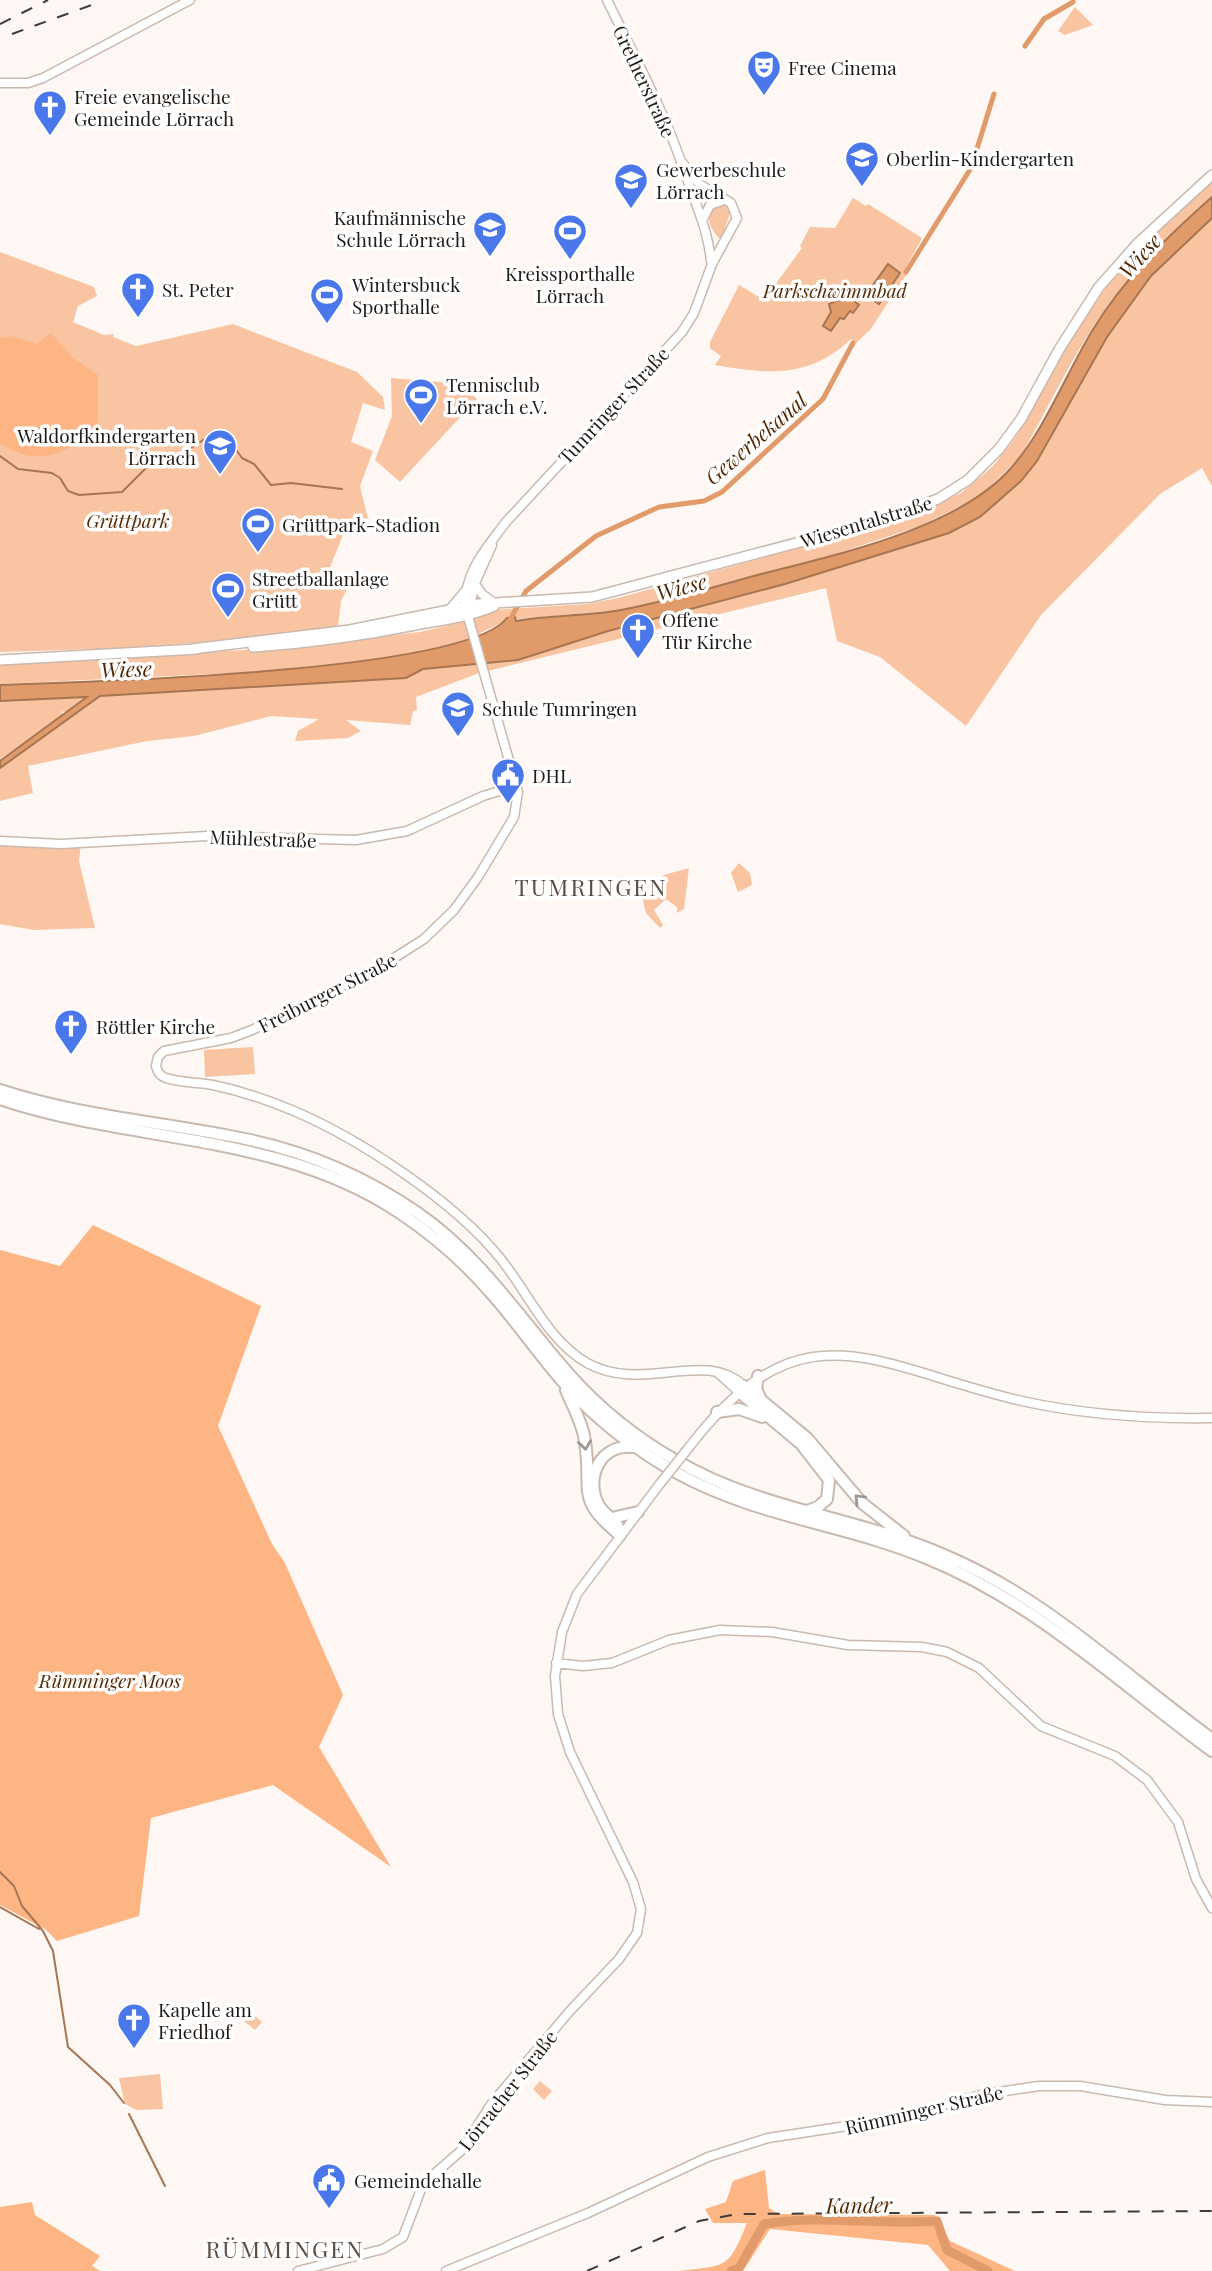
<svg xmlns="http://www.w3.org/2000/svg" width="1212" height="2271" viewBox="0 0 1212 2271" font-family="'Playfair Display',serif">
<rect width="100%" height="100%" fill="#fef7f3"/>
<!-- green -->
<path fill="#f8c4a1" d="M1075 7 1093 25 1065 35 1058 31Z
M1212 180V197C1179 227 1148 255 1120 289 1080 339 1052 401 1021 456L981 496 920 526 817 560 647 604 618 610 507 620 458 644 377 660 296 670 0 684V664L295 647 420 632 462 622 491 610 587 604 618 598 903 519 961 493 993 466 1016 437 1076 330 1116 274 1140 246Z
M853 198 866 206 868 204 922 238 904 271 907 274 870 330 856 343 851 339C809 379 767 374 715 365L721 356 710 348V342L739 285 764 300 802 248 800 246 810 227 835 228Z
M726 202 731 210 722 238H719C709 228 706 217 713 205Z
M1212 218V486L1202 468 1160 494 1041 615 966 726 880 657 837 641 826 588 479 673 416 697 417 710 413 711 410 725 346 720 361 731 348 738 295 741 298 731 319 719 271 716 194 736 147 741 28 766 33 793 0 801V768L100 696 406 678 423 669 518 660 608 631 785 584 949 533 980 517 1021 481 1037 461 1107 337 1151 276Z
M0 252 94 287 97 296 78 306 73 322 104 335 114 334 113 337 136 346 233 324 357 372 383 397 385 410 363 403 351 442 373 451 360 486 371 531 348 522 329 570 352 579 341 601 338 626 302 634 132 648 0 652Z
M391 378 461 384 477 399 400 482 375 460 392 416Z
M88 697 67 713 62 711 63 716 0 759V701Z
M0 841 81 843 79 861 95 928 34 930 0 924Z
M739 863 750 873 752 885 738 892 731 873Z
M689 868 684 909 677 913V907L666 899 654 910 663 925 660 928 646 913 641 893 664 875Z
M253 1047 255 1074 205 1077 204 1050Z
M244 2007 262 2022 255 2030 237 2015Z
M160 2074 163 2109 137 2110 125 2104 119 2078Z
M540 2081 552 2091 544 2100 533 2089Z"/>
<!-- forest -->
<path fill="#fdb584" d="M51 333 73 358 98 375V419L94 435C55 455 41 467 0 444V338L11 336 37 344Z
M93 1225 261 1306 218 1426 272 1544 285 1563 343 1695 319 1747 391 1867 273 1785 151 1818 139 1916 57 1941 45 1929 0 1905V1250L60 1266Z
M765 2170 769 2208 778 2214 935 2215 950 2241 1015 2271H950L928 2245 770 2229 743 2271H679C727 2265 728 2270 747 2223H713L705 2209 726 2202 733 2181Z
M32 2202 35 2215 100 2256 92 2266 100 2271H0V2207Z"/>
<!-- water -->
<path fill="#e19b6b" stroke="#a77552" stroke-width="2" d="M1212 197V218L1151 276 1107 337 1037 461 1021 481 980 517 949 533 785 584 608 631 518 660 423 669 406 678 100 696 0 768V761L87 697 0 701V685C83 682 465 673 507 618L515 617 516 621C551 615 587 616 621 610 665 602 707 589 750 577 829 556 956 531 1011 468 1044 431 1066 374 1092 331 1124 278 1166 238 1212 197Z
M888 264 900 273 879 304 866 295Z
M845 293 859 305 853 313 850 311 844 319 840 318 831 331 823 326 831 312 829 304 839 300Z"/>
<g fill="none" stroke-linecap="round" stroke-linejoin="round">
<!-- stream -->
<path stroke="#a77552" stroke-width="2" d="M0 456 18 469 52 473 60 478 68 491 79 495 122 492 152 462 172 461 206 438 219 434 227 437 242 458 254 464 271 485 291 483 342 489
M0 1872 14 1886 22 1906 43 1931 53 1951 68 2047 110 2085 124 2103
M0 1907 39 1929
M129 2114 165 2186"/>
<!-- canal -->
<path stroke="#e19b6b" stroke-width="5" d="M1025 46 1044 19 1073 2
M906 272 971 168 994 94
M508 623 526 591 596 536 659 507 704 501 722 492 823 399 853 343"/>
<!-- river -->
<path stroke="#e19b6b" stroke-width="9" d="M731 2271 739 2268 764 2224C820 2214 880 2226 937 2221L947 2250 988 2271"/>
<!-- secondary casing -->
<g stroke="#cab9ae" stroke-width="11">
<path id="secondary" d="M607 0C635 57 665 113 685 173 695 203 708 229 711 261
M0 83H28L43 78 190 0
M682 162 699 184 731 203 737 218 712 264 694 313 682 332 506 522C486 549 465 571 465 606L518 792 514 817 478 877 454 910 424 939 377 969 252 1030 231 1038 164 1051 158 1057 156 1066C158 1073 160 1076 166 1078 181 1083 198 1082 213 1085 241 1091 268 1100 294 1111 360 1139 455 1202 500 1258 528 1292 547 1340 587 1363 643 1394 704 1348 744 1386
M703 219 710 205 724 200
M475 584 482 594 495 604
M450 609 466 590
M469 611 475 583 492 545
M0 841 61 844 207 836 356 840 407 831 483 796 516 786
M717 1372 738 1391
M690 1446C804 1299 874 1367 1022 1401 1085 1415 1147 1419 1212 1418
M556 1663 583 1666 612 1663 669 1640 720 1630 772 1632 848 1645 922 1647 947 1652 979 1668 1041 1726 1115 1756 1147 1780 1178 1822 1196 1879 1212 1908
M298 2271 383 2249 403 2237 423 2184 463 2149 492 2103 569 2012 619 1959 637 1933 641 1909 633 1882 570 1752 558 1714 555 1676 562 1632 577 1594 659 1485
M446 2271 588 2213 708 2157 768 2138 887 2120 985 2094 1039 2086H1080L1165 2100 1212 2102"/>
</g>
<!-- primary casing -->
<g stroke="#cab9ae" stroke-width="12">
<path id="primary" d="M253 647C308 643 361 636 415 625 441 620 470 617 494 606
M192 649 350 630 479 604 592 597 868 524 938 499 968 480 999 449 1021 419 1060 348 1099 287 1138 243 1212 175
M0 660 197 649"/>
</g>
<!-- highway casing -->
<g stroke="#cab9ae" stroke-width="14">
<path id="highway" d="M0 1090C82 1117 166 1122 250 1140 310 1153 367 1178 418 1213 480 1256 519 1317 568 1373 599 1408 636 1438 677 1461 761 1510 857 1517 944 1555 1045 1597 1124 1675 1212 1739
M0 1099C133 1144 280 1132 400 1213 433 1235 464 1262 490 1292 519 1324 542 1360 571 1391 602 1424 638 1451 677 1473 759 1518 847 1524 931 1560 1037 1604 1121 1684 1212 1751
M758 1376 756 1388 760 1398
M744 1386 807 1438 862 1503 904 1536
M566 1390C573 1407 583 1424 585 1442 593 1492 574 1498 620 1535
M738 1391 801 1444 829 1480 827 1499 818 1507 804 1512
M717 1412 739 1409 762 1417
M612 1518 638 1512
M620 1535C619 1519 605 1517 598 1504 585 1477 600 1444 633 1447"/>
</g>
<!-- secondary -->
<use href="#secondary" stroke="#fff" stroke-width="8"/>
<!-- primary -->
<use href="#primary" stroke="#fff" stroke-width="9"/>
<!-- highway -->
<use href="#highway" stroke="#fff" stroke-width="10"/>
<!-- rail -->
<path stroke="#413b37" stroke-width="2" stroke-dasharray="12 12" stroke-linecap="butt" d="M0 24 48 0
M12 34 97 3
M587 2271 699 2221 738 2214 1212 2211"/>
<!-- secondary-bridge casing -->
<g stroke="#cab9ae" stroke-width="11" stroke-linecap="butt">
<path id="secondary-bridge" d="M659 1485 690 1446"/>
</g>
<!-- secondary-bridge -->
<use href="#secondary-bridge" stroke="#fff" stroke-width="8"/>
</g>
<!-- one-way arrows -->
<defs><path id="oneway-chevron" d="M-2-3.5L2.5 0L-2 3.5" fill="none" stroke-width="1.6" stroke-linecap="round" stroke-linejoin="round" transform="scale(1.75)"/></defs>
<g stroke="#9b9897">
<use href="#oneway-chevron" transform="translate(585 1445) rotate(82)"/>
<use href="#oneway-chevron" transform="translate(859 1499) rotate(-135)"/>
</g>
<!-- icons -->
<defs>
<g id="theatre-pin" transform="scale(1.75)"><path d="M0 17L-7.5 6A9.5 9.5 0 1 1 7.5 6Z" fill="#4a78ea" stroke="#fff"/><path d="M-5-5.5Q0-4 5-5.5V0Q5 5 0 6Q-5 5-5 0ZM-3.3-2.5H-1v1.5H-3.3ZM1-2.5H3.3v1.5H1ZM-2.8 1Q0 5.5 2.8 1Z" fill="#fff"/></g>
<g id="church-pin" transform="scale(1.75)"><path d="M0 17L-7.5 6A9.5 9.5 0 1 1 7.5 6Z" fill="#4a78ea" stroke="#fff"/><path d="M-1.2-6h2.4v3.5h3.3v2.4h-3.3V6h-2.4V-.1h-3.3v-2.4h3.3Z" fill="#fff"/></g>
<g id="school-pin" transform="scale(1.75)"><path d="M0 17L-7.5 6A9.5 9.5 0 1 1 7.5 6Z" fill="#4a78ea" stroke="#fff"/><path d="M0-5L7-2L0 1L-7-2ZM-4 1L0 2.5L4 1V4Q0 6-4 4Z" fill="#fff"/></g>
<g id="university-pin" transform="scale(1.75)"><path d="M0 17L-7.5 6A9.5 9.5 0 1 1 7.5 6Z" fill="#4a78ea" stroke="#fff"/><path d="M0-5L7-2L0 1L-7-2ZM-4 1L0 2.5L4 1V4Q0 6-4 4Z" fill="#fff"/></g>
<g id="stadium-pin" transform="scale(1.75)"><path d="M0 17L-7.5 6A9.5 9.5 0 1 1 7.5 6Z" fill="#4a78ea" stroke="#fff"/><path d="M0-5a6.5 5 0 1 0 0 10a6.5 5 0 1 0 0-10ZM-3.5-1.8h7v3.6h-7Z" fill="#fff"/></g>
<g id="civic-pin" transform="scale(1.75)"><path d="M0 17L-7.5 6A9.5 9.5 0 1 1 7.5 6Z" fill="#4a78ea" stroke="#fff"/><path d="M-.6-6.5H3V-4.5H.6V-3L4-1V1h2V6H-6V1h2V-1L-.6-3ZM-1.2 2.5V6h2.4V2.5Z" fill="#fff"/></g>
</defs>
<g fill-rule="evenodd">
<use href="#theatre-pin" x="764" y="67"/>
<use href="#church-pin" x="50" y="107"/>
<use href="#school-pin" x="862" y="158"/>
<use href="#university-pin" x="631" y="180"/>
<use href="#university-pin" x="490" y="228"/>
<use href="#stadium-pin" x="570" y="231"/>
<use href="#church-pin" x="138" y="289"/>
<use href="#stadium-pin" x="327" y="295"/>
<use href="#stadium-pin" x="421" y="395"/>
<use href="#school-pin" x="220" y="446"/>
<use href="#stadium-pin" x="258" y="524"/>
<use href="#stadium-pin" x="228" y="589"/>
<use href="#church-pin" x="638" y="630"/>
<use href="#school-pin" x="458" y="708"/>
<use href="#civic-pin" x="508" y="775"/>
<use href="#church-pin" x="71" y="1026"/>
<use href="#church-pin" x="134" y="2020"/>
<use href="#civic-pin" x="329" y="2180"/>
</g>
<g text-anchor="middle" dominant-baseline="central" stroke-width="7" stroke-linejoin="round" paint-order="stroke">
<!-- poi labels -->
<g font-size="19" fill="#211b17" stroke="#fff" text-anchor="start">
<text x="788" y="67">Free Cinema</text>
<text x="74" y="96">Freie evangelische<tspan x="74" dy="22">Gemeinde Lörrach</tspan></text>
<text x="886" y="158">Oberlin-Kindergarten</text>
<text x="656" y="169">Gewerbeschule<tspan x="656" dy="22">Lörrach</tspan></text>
<text x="466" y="217" text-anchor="end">Kaufmännische<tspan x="466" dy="22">Schule Lörrach</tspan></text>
<text x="570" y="273" text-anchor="middle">Kreissporthalle<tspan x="570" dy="22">Lörrach</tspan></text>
<text x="352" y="284">Wintersbuck<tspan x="352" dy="22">Sporthalle</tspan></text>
<text x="162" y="289">St. Peter</text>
<text x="446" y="384">Tennisclub<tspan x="446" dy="22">Lörrach e.V.</tspan></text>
<text x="196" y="435" text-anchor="end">Waldorfkindergarten<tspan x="196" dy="22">Lörrach</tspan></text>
<text x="282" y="524">Grüttpark-Stadion</text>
<text x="252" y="578">Streetballanlage<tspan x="252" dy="22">Grütt</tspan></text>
<text x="662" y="619">Offene<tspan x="662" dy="22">Tür Kirche</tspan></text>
<text x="482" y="708">Schule Tumringen</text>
<text x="532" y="775">DHL</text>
<text x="96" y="1026">Röttler Kirche</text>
<text x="158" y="2009">Kapelle am<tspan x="158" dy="22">Friedhof</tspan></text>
<text x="354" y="2180">Gemeindehalle</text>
</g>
<!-- street labels -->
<g font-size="19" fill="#211b17" stroke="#fff">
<text transform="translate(645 81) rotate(65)">Gretherstraße</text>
<text transform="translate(613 405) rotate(-47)">Tumringer Straße</text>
<text transform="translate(866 521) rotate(-17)">Wiesentalstraße</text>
<text transform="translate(263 838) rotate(2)">Mühlestraße</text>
<text transform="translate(327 992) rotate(-27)">Freiburger Straße</text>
<text transform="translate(507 2090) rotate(-52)">Lörracher Straße</text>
<text transform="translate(924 2109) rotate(-13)">Rümminger Straße</text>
</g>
<!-- park labels -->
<g font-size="19" font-style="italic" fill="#582c05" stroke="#fff">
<text x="835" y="290">Parkschwimmbad</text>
<text x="128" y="520">Grüttpark</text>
<text x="110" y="1680">Rümminger Moos</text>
</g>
<!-- water labels -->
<g font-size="21" font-style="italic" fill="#542801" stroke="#fff">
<text transform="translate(1139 255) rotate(-48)">Wiese</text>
<text transform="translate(755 438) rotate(-41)">Gewerbekanal</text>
<text transform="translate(681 586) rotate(-15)">Wiese</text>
<text transform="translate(126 668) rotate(-2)">Wiese</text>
<text transform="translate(859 2204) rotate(-1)">Kander</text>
</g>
<!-- quarter labels -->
<g font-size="23" letter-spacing="2" fill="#5a4c42" stroke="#fff">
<text x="591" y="886">TUMRINGEN</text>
<text x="285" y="2248">RÜMMINGEN</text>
</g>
</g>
</svg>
